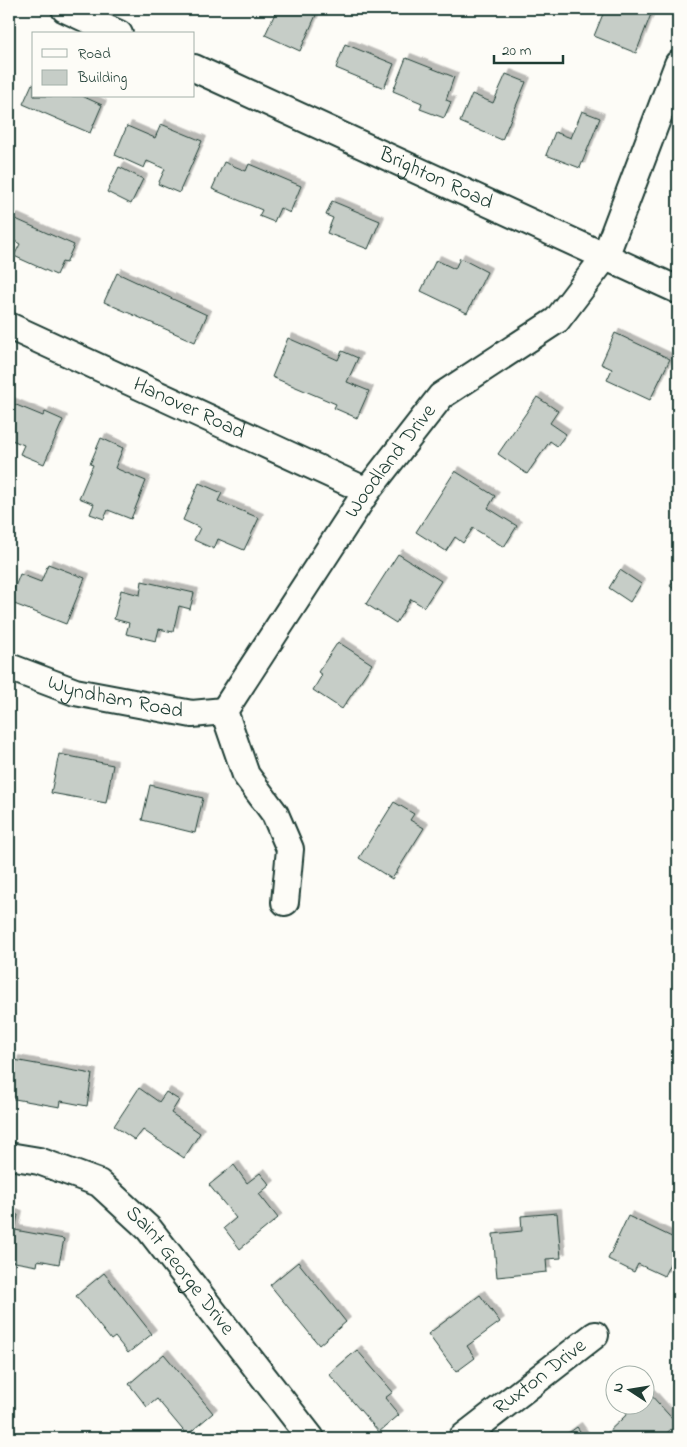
<svg xmlns="http://www.w3.org/2000/svg" width="687" height="1447" viewBox="0 0 687 1447" font-family="'Indie Flower',sans-serif">
<defs>
<filter id="shadow"><feDropShadow dx="4.5" dy="-4.5" stdDeviation="0" flood-color="#0004"/></filter>
</defs>
<rect width="100%" height="100%" fill="#fdfcf7"/>
<filter id="ink" filterUnits="userSpaceOnUse"><feTurbulence type="fractalNoise" baseFrequency=".02" numOctaves="2"/><feDisplacementMap in="SourceGraphic" scale="10" xChannelSelector="R" yChannelSelector="G"/><feConvolveMatrix kernelMatrix="1 2 1 2 8 2 1 2 1" color-interpolation-filters="sRGB"/></filter>
<g filter="url(#ink)">
<!-- building -->
<path fill="#c6cdc7" stroke="#1f3d34" filter="url(#shadow)" d="M277 9H301L316 15 300 51 265 35Z
M605 9H653L636 53 594 36Z
M345 44 394 64 384 88 336 68Z
M406 58 454 77 446 100 451 102 444 118 420 109 422 103 393 91Z
M506 74 526 82 502 140 460 122 472 94 493 103Z
M32 84 34 85V96H82L102 105 90 133 23 104Z
M582 111 600 118 580 168 546 155 555 132 571 138Z
M161 124 202 141 179 193 158 184 165 169 147 161 144 168 115 155 127 126 155 138Z
M224 162 246 171 249 164 301 186 290 213 280 208 274 222 259 216 262 210 212 189Z
M119 167 143 179 131 204 107 192Z
M332 201 380 221 368 249 327 233 333 218 326 215Z
M9 216 74 245 66 263 62 262 56 275 14 256 20 244 9 238Z
M460 258 487 272 467 313 421 291 436 260 455 269Z
M117 273 207 315 195 342 104 302Z
M615 333 670 359 650 400 607 380 612 369 601 364Z
M288 338 338 360 342 351 358 358 347 382 369 391 357 418 334 408 336 404 272 377Z
M537 397 558 411 550 423 566 434 557 446 550 441 527 474 498 454Z
M9 402 43 416 45 412 63 420 44 464 20 454 24 445 9 439Z
M101 438 123 448 115 468 146 481 131 519 108 510 104 519 90 514 94 504 79 498 93 465 90 464Z
M455 471 495 496 488 508 517 526 504 547 473 528 463 543 455 537 446 551 416 532Z
M199 483 222 493 218 501 259 518 244 550 218 539 214 549 194 540 200 528 183 520Z
M398 554 441 581 424 607 411 599 396 623 366 604Z
M48 564 85 578 66 624 9 602 20 574 41 582Z
M620 570 641 584 630 602 609 588Z
M678 574V592L670 586Z
M142 581 194 593 190 609 179 606 173 632 159 629 156 641 126 634 129 623 114 619 121 590 140 595Z
M338 642 372 664 342 709 313 690 322 675 318 672Z
M59 754 113 765 106 803 51 793Z
M150 785 203 798 195 833 142 820Z
M394 802 414 814 410 820 424 828 392 879 359 858Z
M14 1060 92 1074 87 1106 61 1101 60 1107 9 1098V1088Z
M139 1088 159 1102 166 1092 179 1100 171 1113 200 1133 184 1158 143 1130 135 1140 114 1126Z
M234 1165 247 1183 260 1173 270 1185 259 1194 278 1218 240 1249 224 1228 236 1218 209 1185Z
M557 1213 561 1258 546 1259 547 1272 497 1277 493 1234 522 1231 521 1216Z
M9 1214 18 1215 15 1230 64 1239 59 1264 38 1260 37 1266 9 1261Z
M628 1216 678 1240V1247L664 1276 638 1264 634 1272 608 1259Z
M298 1262 346 1322 319 1345 270 1285Z
M104 1273 152 1334 128 1353 115 1337 111 1340 76 1296Z
M480 1295 500 1322 467 1346 475 1358 456 1372 428 1334Z
M357 1350 393 1392 385 1398 399 1415 379 1432 329 1374Z
M164 1354 213 1413 187 1435 157 1399 147 1407 129 1384Z
M650 1394 677 1424 661 1438H610L606 1434 638 1404H644V1398Z
M577 1427 585 1438H562Z"/>
<g fill="none" stroke-linecap="round" stroke-linejoin="round">
<!-- minor casing -->
<g stroke="#1f3d34" stroke-width="30">
<g id="minor">
<path d="M65 9 119 34"/>
<path id="s1" d="M194 68 678 290"/>
<path id="s2" d="M9 326 367 491"/>
<path id="s3" d="M9 667 75 692 192 714 224 711"/>
<path id="s4" d="M285 902 290 849 275 814 246 775 224 711 367 491 441 396 557 320 605 257 678 64"/>
<path id="s5" d="M9 1156 39 1161 99 1183 149 1229 311 1438"/>
<path id="s6" d="M462 1438 595 1335"/>
</g>
</g>
<!-- minor -->
<use href="#minor" stroke="#fdfcf7" stroke-width="26"/>
</g>
</g>
<g text-anchor="middle" dominant-baseline="central" stroke-width="4.5" stroke-linejoin="round" paint-order="stroke">
<!-- street labels -->
<g font-size="21" fill="#1f3d34" stroke="#fdfcf7">
<text stroke="none"><textPath href="#s1" startOffset="266">Brighton Road</textPath></text>
<text stroke="none"><textPath href="#s2" startOffset="198">Hanover Road</textPath></text>
<text stroke="none"><textPath href="#s4" startOffset="508">Woodland Drive</textPath></text>
<text stroke="none"><textPath href="#s3" startOffset="111">Wyndham Road</textPath></text>
<text stroke="none"><textPath href="#s5" startOffset="214">Saint George Drive</textPath></text>
<text stroke="none"><textPath href="#s6" startOffset="99">Ruxton Drive</textPath></text>
</g>
</g>
<!-- margin -->
<rect width="687" height="1447" fill="none" stroke="#fdfcf7" stroke-width="30"/>
<rect x="15" y="15" width="657" height="1417" fill="none" stroke="#1f3d34" stroke-width="2" filter="url(#ink)"/>
<!-- legend -->
<rect x="32" y="32" width="162" height="65" fill="#fdfcf7" stroke="#a4b0a9"/>
<rect x="42" y="49" width="25" height="8" fill="#fdfcf7" stroke="#a4b0a9"/>
<text x="78" y="58" font-size="15" fill="#1f3d34">Road</text>
<rect x="42" y="70" width="25" height="15" fill="#c6cdc7" stroke="#a4b0a9"/>
<text x="78" y="82" font-size="15" fill="#1f3d34">Building</text>
<!-- north arrow -->
<g transform="translate(630 1390) rotate(282)"><circle r="24" fill="#fdfcf7" stroke="#a4b0a9"/>
<path d="M0-4L9 19L0 12L-9 19Z" fill="#1f3d34"/>
<text y="-8" font-size="14" font-weight="bold" text-anchor="middle" fill="#1f3d34">N</text>
</g>
<!-- scale -->
<path d="M494 55v8h69v-8" fill="none" stroke="#1f3d34" stroke-width="2.5"/>
<text x="502" y="55" font-size="15" fill="#1f3d34" stroke="#fdfcf7" stroke-width="4" paint-order="stroke">20 m</text>
</svg>
